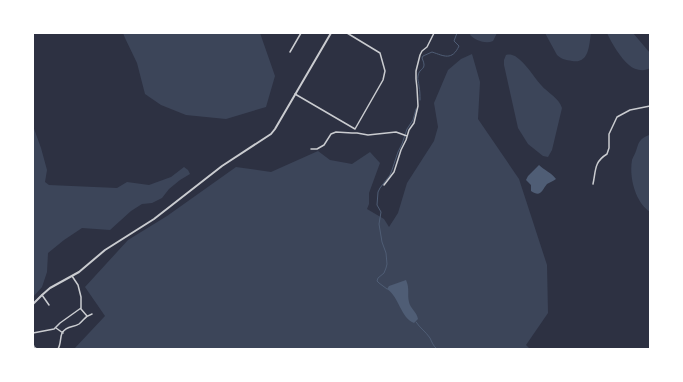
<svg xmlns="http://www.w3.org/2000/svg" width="683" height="382" viewBox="0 0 683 382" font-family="'Open Sans',sans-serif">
<rect width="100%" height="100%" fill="#2d3142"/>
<!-- green -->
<path fill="#3c4559" d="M123 33H260L275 76 266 107 226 119 186 115 161 105 145 94 137 63 125 38Z
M471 33H497L493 41C486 44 476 41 470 35Z
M545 33H591C589 46 589 64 572 61 566 60 561 59 557 55Z
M607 33H633L650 53V68C644 72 634 70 629 65 621 59 611 42 607 33Z
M472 54 480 82 478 119 519 179 547 265 548 313 526 345 530 349H74L105 316 85 287 128 240 167 216 236 167 271 172 318 151 330 160 352 164 370 152 380 163 369 193V204L367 209 384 219 389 227 398 213 407 183 434 141 438 127 434 103 448 70 461 59Z
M506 55C510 54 512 55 515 56 526 63 533 76 541 85 548 93 559 98 562 108L552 150 548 157 543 156 528 144 518 128 504 65V60Z
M33 126 41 148 47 170 45 182 49 185 117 188 127 182 149 185 171 177 184 167 188 170 190 174 180 180 169 189 162 198 152 203 142 204 131 211 110 230 82 228 64 240 48 253 47 272 42 287 33 297Z
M649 135H650V212C635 202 629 177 632 160 633 157 635 154 636 151 639 142 639 139 649 135Z"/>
<!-- water -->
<path fill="#4f5d75" d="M539 165C544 170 552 173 556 179 554 181 550 182 547 184 542 190 541 198 531 191V185L526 180 528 176Z
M406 280C410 289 407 294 409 302 410 308 417 312 418 319L414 323C400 317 400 298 387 289L389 286Z"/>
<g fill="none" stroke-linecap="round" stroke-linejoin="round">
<!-- stream -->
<path stroke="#4f5d75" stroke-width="1" d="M420 100C420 95 420 91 419 86 419 83 417 79 418 76 419 67 428 71 422 58L423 56 432 52C444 56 452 61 459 46L454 41 457 33
M387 289 379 283 377 281 378 278 384 273 386 268 387 264 386 253 382 242 379 224 381 212 377 205 378 192 380 188 390 175 392 170 398 152 402 144 407 129 413 120 416 109
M416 322C420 328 426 332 430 338 432 342 433 346 437 349"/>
<!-- minor -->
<path stroke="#caccd0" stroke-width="1.5" d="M290 52 301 33
M295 94 355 129 383 80 385 71 380 53 347 33
M311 149H317L324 145 331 134 336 132 352 133H357L368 135 396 132 407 136
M593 184C596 170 594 162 607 154L609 148V134L617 117 630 110 650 106
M384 185 394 172 401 150 406 140 409 130 414 123 418 106 417 88 416 79V71L420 55 422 51 427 47 434 33
M72 276 78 285 81 297V309L87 316
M42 295 49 305
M56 328 63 333
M33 333 54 329 60 323 81 308
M33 344 34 347 37 349
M58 349C61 344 60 338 62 333 67 325 73 328 79 324 84 320 85 316 92 314"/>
<!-- tertiary -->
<path stroke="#caccd0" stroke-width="2" d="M33 304 42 295 50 288 79 272 105 250 154 219 222 166 271 134 275 129 331 33"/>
</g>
<!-- border -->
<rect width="683" height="382" fill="none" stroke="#ffffff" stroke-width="68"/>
</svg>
